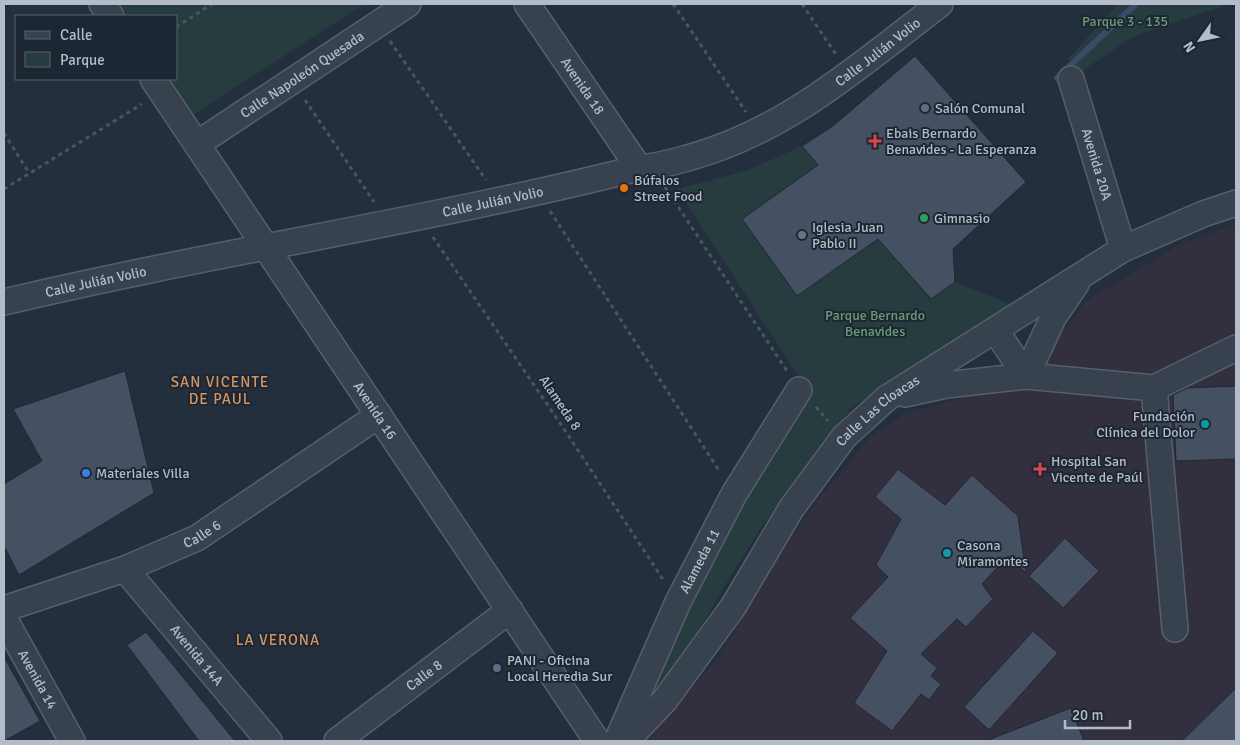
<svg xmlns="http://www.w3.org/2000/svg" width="1240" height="745" viewBox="0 0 1240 745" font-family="Signika,sans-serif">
<rect width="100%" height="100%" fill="#242f3e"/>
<!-- medical -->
<path fill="#32303f" d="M1236 225V741H646L720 656 772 566 817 501 870 437 906 413 988 391 1056 341 1086 301 1182 243Z"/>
<!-- green -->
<path fill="#263c3f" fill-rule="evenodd" d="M120 4H364L193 115 170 79H176V16H128Z
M1118 4H1229L1132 37 1081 72 1068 59Z
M802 146 930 299 955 282 1010 304 853 406 764 523 721 592 682 660 638 719 684 602 806 388 677 189 746 171ZM807 173 861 251 797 296 742 219Z"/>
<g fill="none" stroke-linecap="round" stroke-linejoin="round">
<!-- stream -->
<path stroke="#394c67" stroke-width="6" d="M1057 78 1136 4"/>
</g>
<!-- building -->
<path fill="#455162" stroke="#1f2835" d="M915 56 1026 182 953 249 955 282 931 299 878 239 797 296 742 219 818 165 802 146 833 126Z
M125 371 154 493 19 575 4 546V484L42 461 13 409Z
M1236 386V459L1176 461 1173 395 1187 388Z
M898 469 945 505 972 475 1018 516 1026 573 1008 556 982 584 993 599 966 627 957 619 921 654 937 668 931 676 941 684 929 700 921 694 892 731 854 703 887 651 850 618 888 577 876 565 901 519 875 497Z
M1065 538 1099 571 1063 608 1029 576Z
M1033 631 1058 653 989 730 964 707Z
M146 632 235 741H199L127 645Z
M4 657 40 721 4 741Z
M1236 688V741H1182Z
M1071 708 1084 741H988V740Z"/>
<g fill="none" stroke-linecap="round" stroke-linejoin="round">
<!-- minor casing -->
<g stroke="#565f6c" stroke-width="28">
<g id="minor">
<path d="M102 4 111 16"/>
<path id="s1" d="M527 4 639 168"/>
<path id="s2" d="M153 79 597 741"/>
<path id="s3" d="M1071 79 1123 249"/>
<path id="s4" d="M197 144 408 4"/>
<path id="s5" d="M4 302C214 252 429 221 639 168 657 167 673 162 691 157 788 130 861 64 940 4"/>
<path d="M996 331 1026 376"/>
<path d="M1026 376 1053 318 1076 284"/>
<path d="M1154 388 1175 629"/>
<path d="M905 394 946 385 1026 376 1154 388 1236 348"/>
<path id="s6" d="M125 569 269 741"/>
<path id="s7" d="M4 609 125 569 197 538 379 415"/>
<path id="s8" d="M4 618 72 741"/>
<path id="s9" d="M337 741 510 610"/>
<path id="s10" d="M617 741 678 602 734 494 799 390"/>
<path id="s11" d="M626 741 665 700 733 607 791 509 844 437 887 398 1123 249 1203 214 1236 203"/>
</g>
</g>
<!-- path -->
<path stroke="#44595c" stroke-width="3" stroke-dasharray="4 4" stroke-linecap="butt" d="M673 4 746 112
M802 4 837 56
M176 27 212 4
M390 41 486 180
M305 100 374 202
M4 133 29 173
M665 187 787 371
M4 189 142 104
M550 211 720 472
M433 237 564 429 664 581
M816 407 828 421"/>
<!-- minor -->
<use href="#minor" stroke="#38414e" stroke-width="25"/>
</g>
<!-- markers -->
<g fill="#5c6f8a" stroke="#1d2633" stroke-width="2">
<circle cx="925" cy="108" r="5"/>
<circle cx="497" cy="668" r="5"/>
</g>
<g fill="#e0444e" stroke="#1d2633" stroke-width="2">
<path d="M872.5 133.5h5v5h5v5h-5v5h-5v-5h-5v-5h5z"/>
<path d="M1037.5 461.5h5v5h5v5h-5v5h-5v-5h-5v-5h5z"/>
</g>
<circle fill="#e8710a" stroke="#1d2633" stroke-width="2" cx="624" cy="188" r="5"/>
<circle fill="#2e9e5b" stroke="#1d2633" stroke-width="2" cx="924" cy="218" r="5"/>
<circle fill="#6b7280" stroke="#1d2633" stroke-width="2" cx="802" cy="235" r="5"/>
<g fill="#0f9aa8" stroke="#1d2633" stroke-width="2">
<circle cx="1205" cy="424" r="5"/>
<circle cx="947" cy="553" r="5"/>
</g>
<circle fill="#3f7fe0" stroke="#1d2633" stroke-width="2" cx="86" cy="473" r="5"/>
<g text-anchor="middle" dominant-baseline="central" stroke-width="4" stroke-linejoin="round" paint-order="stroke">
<!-- park labels -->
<g font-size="14" fill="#6b9a76" stroke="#1d2633">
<text x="1125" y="21">Parque 3 - 135</text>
<text x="875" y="315">Parque Bernardo<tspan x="875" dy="16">Benavides</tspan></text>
</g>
<!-- street labels -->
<g font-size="14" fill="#b4bcc9" stroke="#1d2633">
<text stroke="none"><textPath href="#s5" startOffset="918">Calle Julián Volio</textPath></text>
<text stroke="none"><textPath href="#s4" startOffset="126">Calle Napoleón Quesada</textPath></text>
<text stroke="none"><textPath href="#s1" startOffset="99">Avenida 18</textPath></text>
<text stroke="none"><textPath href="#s3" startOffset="89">Avenida 20A</textPath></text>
<text stroke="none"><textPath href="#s5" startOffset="499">Calle Julián Volio</textPath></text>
<text stroke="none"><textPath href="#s5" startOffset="94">Calle Julián Volio</textPath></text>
<text transform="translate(560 403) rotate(56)">Alameda 8</text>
<text stroke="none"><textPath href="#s2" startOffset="399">Avenida 16</textPath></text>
<text stroke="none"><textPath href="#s11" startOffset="418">Calle Las Cloacas</textPath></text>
<text stroke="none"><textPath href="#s7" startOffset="212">Calle 6</textPath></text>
<text stroke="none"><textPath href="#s10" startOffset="198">Alameda 11</textPath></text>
<text stroke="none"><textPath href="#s6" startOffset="112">Avenida 14A</textPath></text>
<text stroke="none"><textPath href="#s9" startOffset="109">Calle 8</textPath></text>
<text stroke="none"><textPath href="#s8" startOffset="70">Avenida 14</textPath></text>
</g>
<!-- poi labels -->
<g font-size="14" fill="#b4bcc9" stroke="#1d2633" text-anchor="start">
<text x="935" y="108">Salón Comunal</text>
<text x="886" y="133">Ebais Bernardo<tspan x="886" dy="16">Benavides - La Esperanza</tspan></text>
<text x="634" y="180">Búfalos<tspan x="634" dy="16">Street Food</tspan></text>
<text x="934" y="218">Gimnasio</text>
<text x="812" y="227">Iglesia Juan<tspan x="812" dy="16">Pablo II</tspan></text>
<text x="1195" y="416" text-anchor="end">Fundación<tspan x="1195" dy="16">Clínica del Dolor</tspan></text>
<text x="1051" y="461">Hospital San<tspan x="1051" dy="16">Vicente de Paúl</tspan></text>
<text x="96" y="473">Materiales Villa</text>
<text x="957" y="545">Casona<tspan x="957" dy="16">Miramontes</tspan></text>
<text x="507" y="660">PANI - Oficina<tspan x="507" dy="16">Local Heredia Sur</tspan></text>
</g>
<!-- neighbourhood labels -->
<g font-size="15" letter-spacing="1" fill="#d59563" stroke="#1d2633">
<text x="220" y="382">SAN VICENTE<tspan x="220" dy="17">DE PAUL</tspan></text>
<text x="278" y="640">LA VERONA</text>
</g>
</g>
<!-- border -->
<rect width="1240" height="745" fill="none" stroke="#b4bcc9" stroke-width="10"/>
<!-- legend -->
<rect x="15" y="15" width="162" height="65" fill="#1d2633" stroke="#59626f"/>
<rect x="25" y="31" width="25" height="8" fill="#38414e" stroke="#59626f"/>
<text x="60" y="40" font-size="15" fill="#b4bcc9">Calle</text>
<rect x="25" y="52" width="25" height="15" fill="#263c3f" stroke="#59626f"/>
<text x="60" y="65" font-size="15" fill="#b4bcc9">Parque</text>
<!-- north arrow -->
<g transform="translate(1200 40) rotate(237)" stroke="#1d2633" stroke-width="4" paint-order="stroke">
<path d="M0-4L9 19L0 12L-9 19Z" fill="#b4bcc9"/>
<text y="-8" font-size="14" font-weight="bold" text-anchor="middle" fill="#b4bcc9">N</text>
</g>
<!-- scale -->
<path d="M1065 720v8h65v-8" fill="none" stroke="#b4bcc9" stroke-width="2.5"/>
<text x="1072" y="720" font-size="15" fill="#b4bcc9" stroke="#1d2633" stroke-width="4" paint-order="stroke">20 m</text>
</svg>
